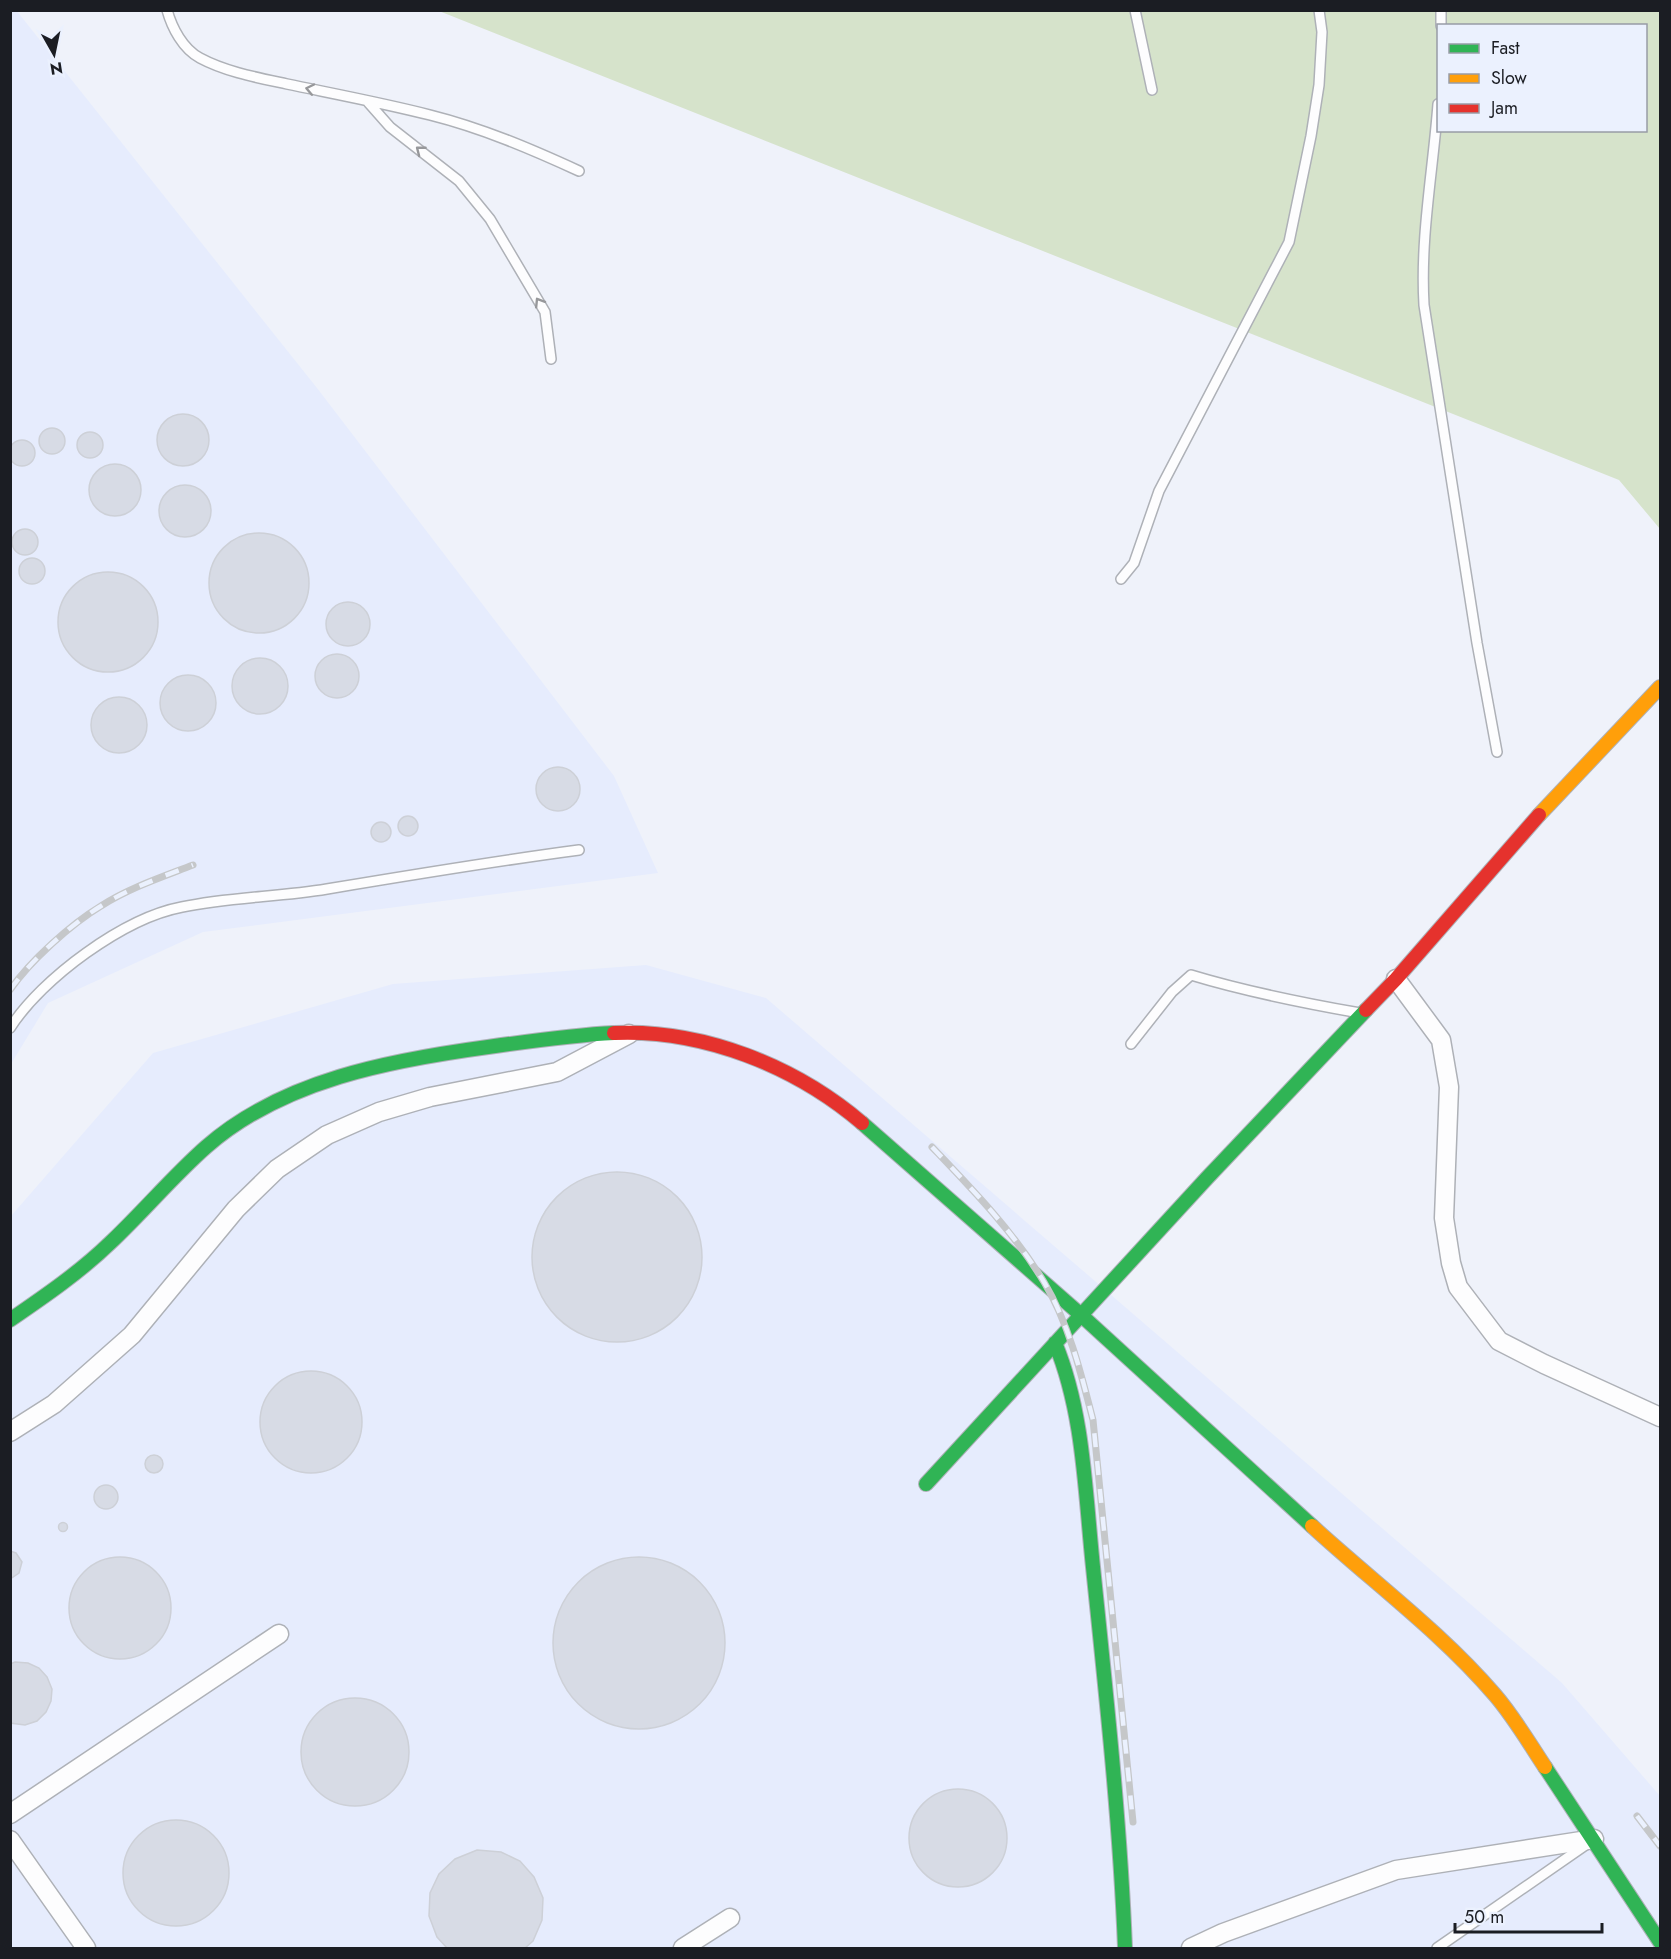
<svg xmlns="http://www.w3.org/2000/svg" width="1671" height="1959" viewBox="0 0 1671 1959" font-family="Jost,sans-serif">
<rect width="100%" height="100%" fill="#eff2fa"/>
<!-- built -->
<path fill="#e6ecfd" d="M16 10 317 388 614 776 658 873 203 932 48 1003 11 1064 10 11Z
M646 965 766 998 1562 1683 1660 1796V1948H11V1216L153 1053 393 984Z"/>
<!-- green -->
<path fill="#d6e3cb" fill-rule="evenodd" d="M439 11H1660V529L1619 480ZM1438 26H1646V130H1438Z"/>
<!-- building -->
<path fill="#d7dbe5" stroke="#cdd0d7" stroke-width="1.5" d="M157 440a26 26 0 1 1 52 0a26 26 0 1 1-52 0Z
M39 441a13 13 0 1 1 26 0a13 13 0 1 1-26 0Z
M77 445a13 13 0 1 1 26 0a13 13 0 1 1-26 0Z
M9 453a13 13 0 1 1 26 0a13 13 0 1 1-26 0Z
M89 490a26 26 0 1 1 52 0a26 26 0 1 1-52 0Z
M159 511a26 26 0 1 1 52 0a26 26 0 1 1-52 0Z
M12 542a13 13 0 1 1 26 0a13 13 0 1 1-26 0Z
M209 583a50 50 0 1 1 100 0a50 50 0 1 1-100 0Z
M19 571a13 13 0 1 1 26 0a13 13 0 1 1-26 0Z
M58 622a50 50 0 1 1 100 0a50 50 0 1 1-100 0Z
M326 624a22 22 0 1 1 44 0a22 22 0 1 1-44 0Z
M315 676a22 22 0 1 1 44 0a22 22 0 1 1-44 0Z
M232 686a28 28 0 1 1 56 0a28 28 0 1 1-56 0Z
M160 703a28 28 0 1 1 56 0a28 28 0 1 1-56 0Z
M91 725a28 28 0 1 1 56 0a28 28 0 1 1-56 0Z
M536 789a22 22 0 1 1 44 0a22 22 0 1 1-44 0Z
M398 826a10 10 0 1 1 20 0a10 10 0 1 1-20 0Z
M371 832a10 10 0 1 1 20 0a10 10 0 1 1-20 0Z
M532 1257a85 85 0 1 1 170 0a85 85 0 1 1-170 0Z
M260 1422a51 51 0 1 1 102 0a51 51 0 1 1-102 0Z
M145 1464a9 9 0 1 1 18 0a9 9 0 1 1-18 0Z
M94 1497a12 12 0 1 1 24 0a12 12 0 1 1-24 0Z
M58.5 1527a4.5 4.5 0 1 1 9 0a4.5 4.5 0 1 1-9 0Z
M10 1551 16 1553 22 1562 19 1573 10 1579Z
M553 1643a86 86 0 1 1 172 0a86 86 0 1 1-172 0Z
M69 1608a51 51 0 1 1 102 0a51 51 0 1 1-102 0Z
M15 1662 28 1663 39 1668 47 1677 52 1689 51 1701 46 1712 37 1721 25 1725 10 1723V1664Z
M301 1752a54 54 0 1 1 108 0a54 54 0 1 1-108 0Z
M909 1838a49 49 0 1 1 98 0a49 49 0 1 1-98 0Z
M123 1873a53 53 0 1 1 106 0a53 53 0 1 1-106 0Z
M477 1850 501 1852 520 1861 534 1877 543 1898 542 1920 533 1941 525 1948H447L437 1937 429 1916 430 1893 439 1874 455 1859Z"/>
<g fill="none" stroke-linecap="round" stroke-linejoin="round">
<!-- lane casing -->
<g stroke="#aeb1b7" stroke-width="12">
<path id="lane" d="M167 10C172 28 183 49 200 58 226 72 259 78 287 84 335 94 383 103 430 115 482 128 531 149 579 171
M1135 10 1152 90
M1441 10V26
M367 101 390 127 459 181 490 219 545 312 551 359
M1438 104C1433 171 1420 237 1424 305L1477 643 1497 752
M1121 579 1134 563 1159 491 1289 242 1311 136 1319 85 1322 32 1319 10
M10 1028C42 978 124 918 182 907 230 897 279 897 327 889 411 875 495 861 579 850
M1131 1044 1172 992 1191 975C1247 992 1303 1003 1360 1013
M1437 1948 1587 1844"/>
</g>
<!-- street casing -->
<g stroke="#aeb1b7" stroke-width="21">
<path id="street" d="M1396 979 1441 1040 1449 1087 1444 1218 1451 1263 1458 1287 1499 1341 1544 1364 1660 1417
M10 1432 54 1404 132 1335 236 1209 277 1169 327 1135 379 1112 430 1097 557 1072 629 1034
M10 1814 279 1634
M10 1840 86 1948
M683 1948 730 1918
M1191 1948 1223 1933 1396 1870 1594 1839"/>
</g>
<!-- fast casing -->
<g stroke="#aeb1b7" stroke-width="16">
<path id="fast" d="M862 1123 1081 1315 1312 1526
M10 1320C45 1296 80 1272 110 1243 143 1212 173 1176 206 1147 282 1080 392 1060 488 1047 530 1041 572 1035 614 1033
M1055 1343C1084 1413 1085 1492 1093 1567 1106 1694 1120 1820 1125 1948
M926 1484 1207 1178 1366 1010
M1545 1767 1660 1942"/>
</g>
<!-- slow casing -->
<g stroke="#aeb1b7" stroke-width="16">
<path id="slow" d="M1539 815 1660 687
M1312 1526C1373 1582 1441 1632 1495 1695 1514 1717 1529 1743 1545 1767"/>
</g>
<!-- jam casing -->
<g stroke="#aeb1b7" stroke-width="16">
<path id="jam" d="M1366 1010 1396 979 1539 815
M614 1033C703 1029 795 1066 862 1123"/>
</g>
<!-- lane -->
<use href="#lane" stroke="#fdfdfe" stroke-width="9"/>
<!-- street -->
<use href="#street" stroke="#fdfdfe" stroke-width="18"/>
<!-- fast -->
<use href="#fast" stroke="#30b455" stroke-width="14"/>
<!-- slow -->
<use href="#slow" stroke="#ff9f0a" stroke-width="14"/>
<!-- jam -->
<use href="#jam" stroke="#e5322d" stroke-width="14"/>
<!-- rail casing -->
<g stroke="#c5c7c9" stroke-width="7">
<path id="rail" d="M10 990C30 961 71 924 101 906 129 888 162 877 193 865
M932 1147C972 1189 1013 1231 1044 1282 1069 1324 1081 1373 1093 1420L1133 1822
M1637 1816 1660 1846"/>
</g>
<!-- rail -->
<use href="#rail" stroke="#ebf1fe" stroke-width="4.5" stroke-dasharray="14" stroke-linecap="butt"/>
</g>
<!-- one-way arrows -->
<defs><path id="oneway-chevron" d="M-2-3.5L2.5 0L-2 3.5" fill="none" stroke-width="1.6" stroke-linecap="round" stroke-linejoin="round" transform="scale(1.5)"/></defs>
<g stroke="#97989b">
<use href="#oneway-chevron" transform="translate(310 89) rotate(-168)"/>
<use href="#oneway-chevron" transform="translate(420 150) rotate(-142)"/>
<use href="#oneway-chevron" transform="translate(539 302) rotate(-122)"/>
</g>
<!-- border -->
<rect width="1671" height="1959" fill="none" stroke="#1b1d23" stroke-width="24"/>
<!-- legend -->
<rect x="1437" y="24" width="210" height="108" fill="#ebf1fe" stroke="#989ca6" stroke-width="1.5"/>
<rect x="1449" y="44" width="30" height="9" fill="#30b455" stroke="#989ca6" stroke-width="1.5"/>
<text x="1491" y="54" font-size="18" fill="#1b1d23">Fast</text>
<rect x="1449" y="74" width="30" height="9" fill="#ff9f0a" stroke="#989ca6" stroke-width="1.5"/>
<text x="1491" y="84" font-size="18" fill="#1b1d23">Slow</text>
<rect x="1449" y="104" width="30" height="9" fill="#e5322d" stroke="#989ca6" stroke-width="1.5"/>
<text x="1491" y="114" font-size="18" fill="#1b1d23">Jam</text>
<!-- north arrow -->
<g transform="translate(54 54) rotate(171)" stroke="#ebf1fe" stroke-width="4.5" paint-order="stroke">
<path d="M0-4.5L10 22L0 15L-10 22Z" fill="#1b1d23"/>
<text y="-9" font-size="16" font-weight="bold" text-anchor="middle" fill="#1b1d23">N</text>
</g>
<!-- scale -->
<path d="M1455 1923v9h147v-9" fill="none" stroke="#1b1d23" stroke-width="3"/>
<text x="1464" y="1923" font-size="18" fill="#1b1d23" stroke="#ebf1fe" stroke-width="4.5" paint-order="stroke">50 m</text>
</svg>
